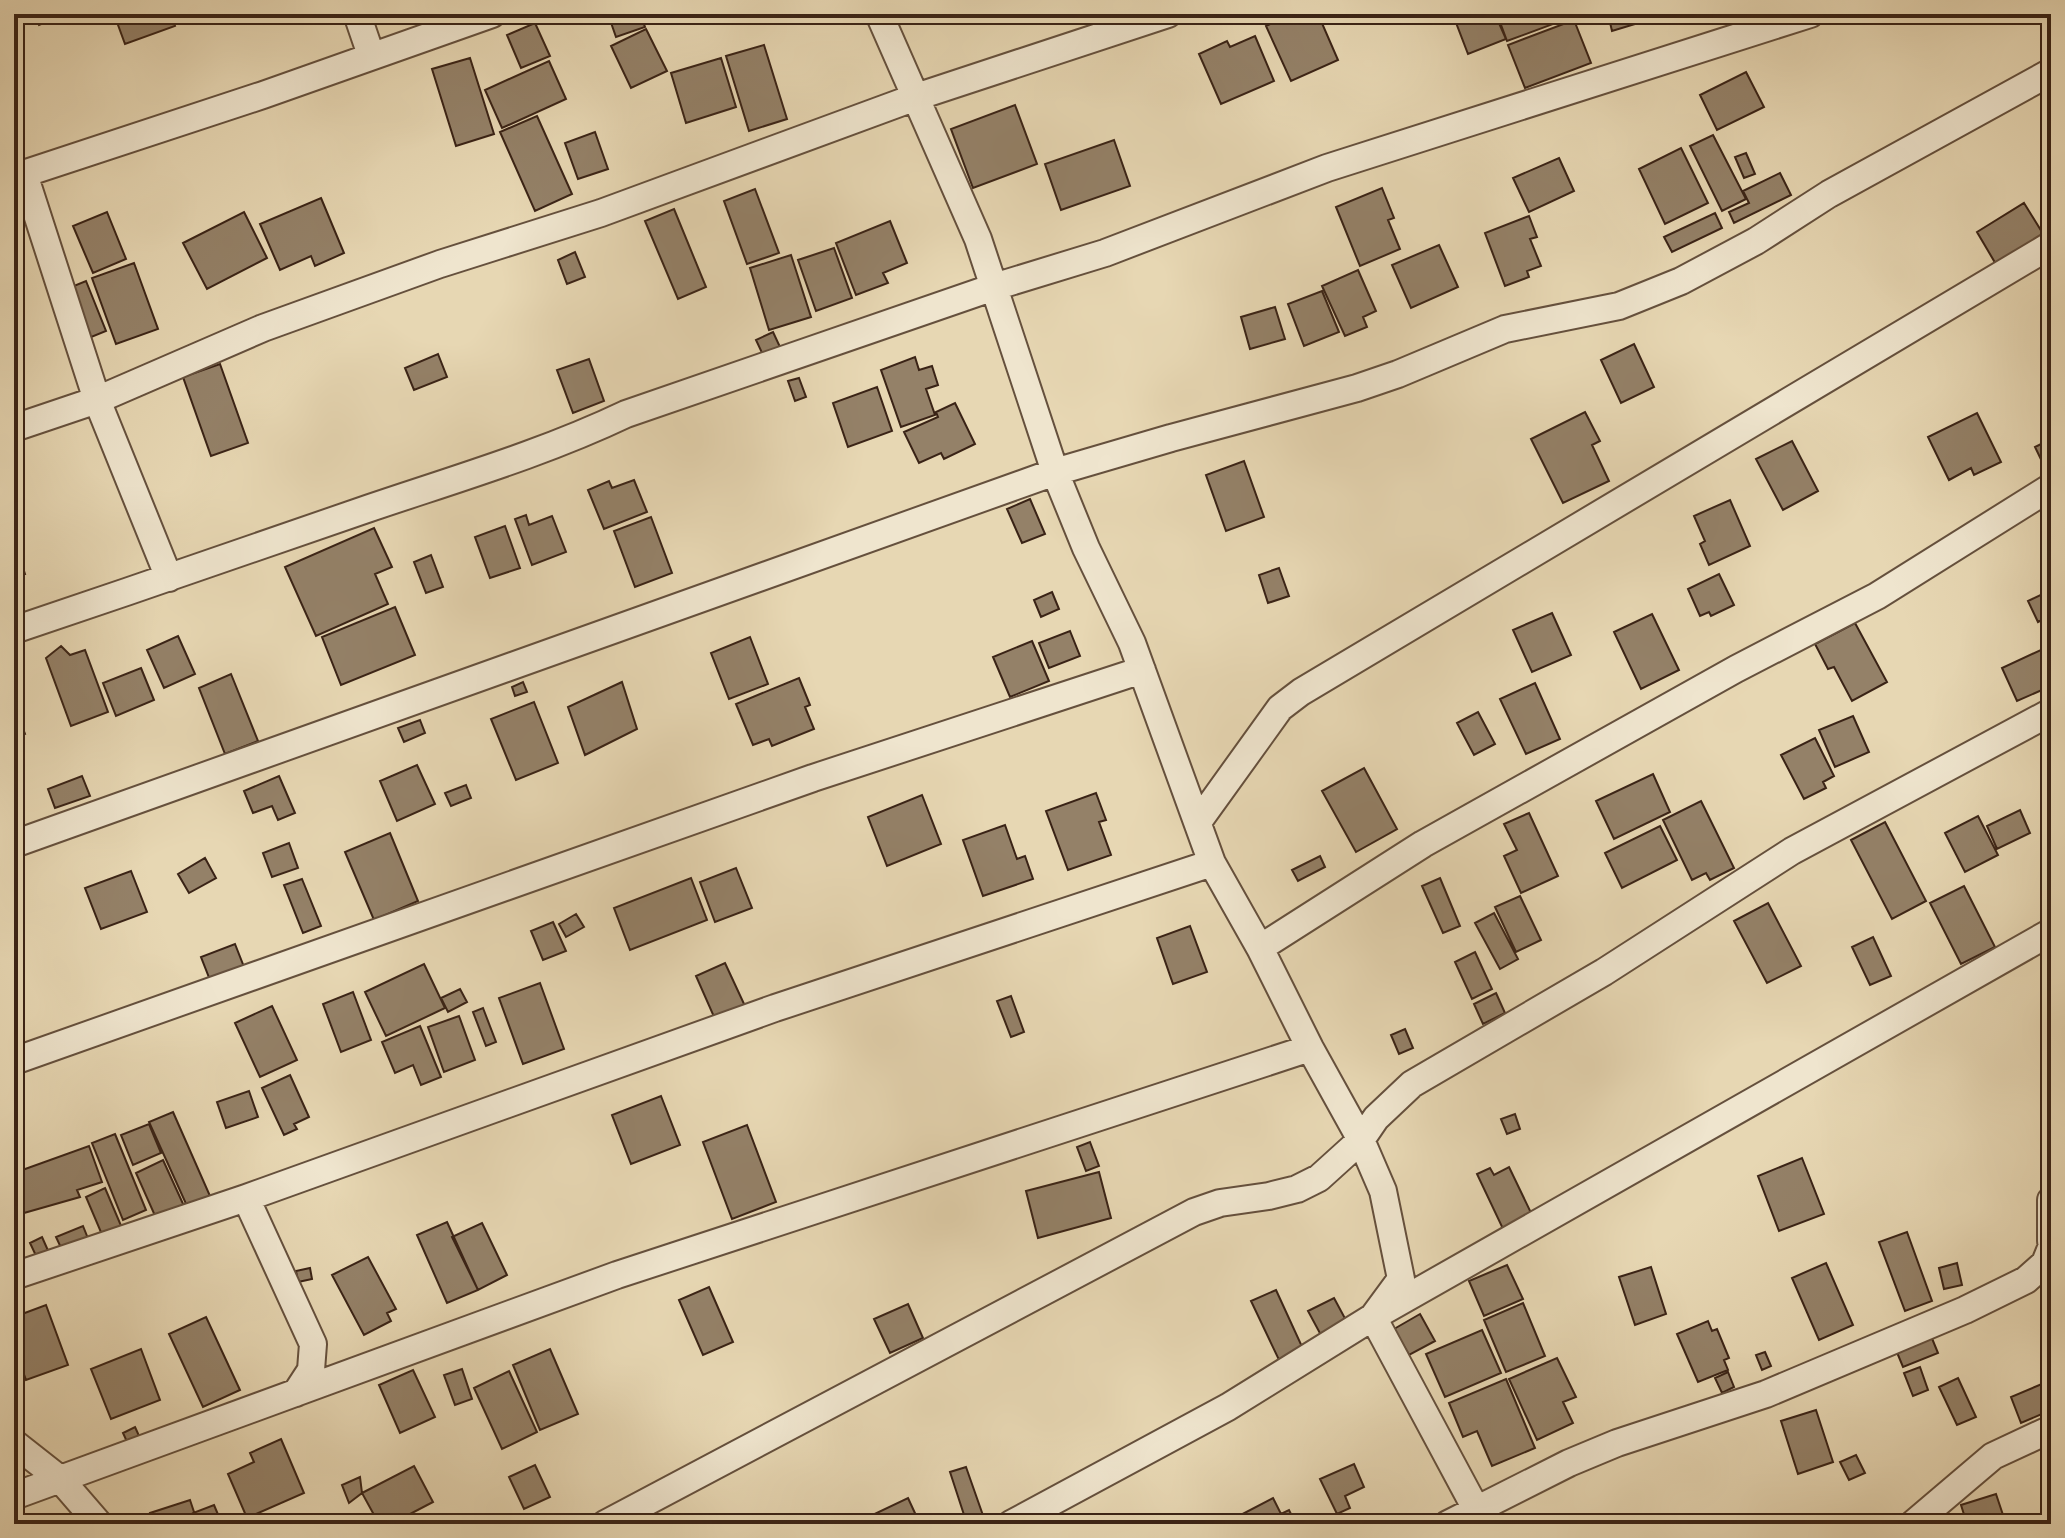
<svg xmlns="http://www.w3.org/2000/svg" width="2065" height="1538" viewBox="0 0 2065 1538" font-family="'Libre Caslon Text',serif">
<rect width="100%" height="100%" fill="#e7d7b3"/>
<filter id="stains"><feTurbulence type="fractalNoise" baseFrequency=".0025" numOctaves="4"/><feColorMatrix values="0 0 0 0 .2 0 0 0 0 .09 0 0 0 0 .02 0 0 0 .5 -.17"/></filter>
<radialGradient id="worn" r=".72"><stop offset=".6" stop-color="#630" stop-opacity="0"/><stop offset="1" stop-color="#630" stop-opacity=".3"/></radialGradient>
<!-- building -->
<path fill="#948168" stroke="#3a2316" stroke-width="2" d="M34 14H66L39 25Z
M114 14H171L175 26 125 44Z
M608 14H640L645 27 616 37Z
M1292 14H1318L1338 60 1291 81 1266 26Z
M1471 14H1495L1506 39 1468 54 1455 20Z
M1497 14H1571L1572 17 1507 41Z
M1608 14H1668L1612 31Z
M1574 20 1591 63 1525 88 1508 45Z
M535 23 550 56 521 68 507 35Z
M646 29 667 71 631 88 611 46Z
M1255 36 1274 81 1221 104 1199 54 1227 41 1230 47Z
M764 45 787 119 749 131 726 56Z
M470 58 494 134 456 146 432 69Z
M721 58 736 107 686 123 671 73Z
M549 61 566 99 502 128 485 90Z
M1746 72 1764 107 1717 130 1700 95Z
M1015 105 1037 164 973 188 951 129Z
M537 116 572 194 535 211 500 132Z
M595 132 608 169 578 179 565 143Z
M1713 135 1746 199 1722 211 1690 146Z
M1114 140 1130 186 1061 210 1045 164Z
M1681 148 1708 203 1665 224 1639 169Z
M1746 153 1755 174 1744 178 1735 157Z
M1559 158 1574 191 1529 212 1513 178Z
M1780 173 1791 195 1734 223 1729 212 1749 203 1743 191Z
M1382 188 1394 218 1388 220 1400 249 1360 266 1336 207Z
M755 189 779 253 747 264 724 201Z
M321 198 344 253 315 266 311 256 280 270 260 224Z
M2024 203 2045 237 1997 266 1977 232Z
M674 209 706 287 678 299 645 221Z
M107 212 126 259 93 273 73 226Z
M244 212 267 258 207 289 183 243Z
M1715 213 1722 228 1672 252 1664 237Z
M1529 216 1537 237 1530 239 1541 266 1527 271 1529 277 1505 286 1485 233Z
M890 221 907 263 883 273 888 283 856 295 836 243Z
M1439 245 1458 287 1411 308 1392 265Z
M834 248 852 298 816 311 798 260Z
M575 252 585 277 567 284 558 260Z
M791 255 811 317 769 330 750 268Z
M134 263 158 329 116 344 92 278Z
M1358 270 1376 311 1363 317 1367 327 1345 336 1322 286Z
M86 281 106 331 79 342 59 292Z
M1322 291 1339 332 1304 346 1288 304Z
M1275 307 1285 339 1250 349 1241 317Z
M773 332 780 347 763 355 756 340Z
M1634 344 1654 387 1621 403 1601 360Z
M438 354 447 377 414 390 405 368Z
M915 357 919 370 932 366 938 385 926 389 935 415 901 427 881 370Z
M589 359 604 401 573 413 557 370Z
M220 364 248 443 211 456 183 377Z
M799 378 806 397 795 401 788 381Z
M877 387 892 431 848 447 833 403Z
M955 403 975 444 944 459 941 453 919 463 904 432 938 417 936 412Z
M1585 412 1600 441 1592 445 1609 481 1563 503 1531 439Z
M1977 413 2001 462 1974 475 1971 468 1949 480 1928 437Z
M2051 439V472L2048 474 2035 447Z
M1792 441 1818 491 1783 510 1756 459Z
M1244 461 1264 517 1226 531 1206 475Z
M634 480 647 512 604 529 588 490 609 481 612 488Z
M1030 499 1045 534 1022 543 1007 509Z
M1730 500 1750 546 1709 565 1700 544 1705 541 1694 516Z
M526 515 529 525 552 516 566 552 532 565 515 519Z
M651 517 672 573 635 587 614 531Z
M505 526 520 568 490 578 475 537Z
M374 528 392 567 375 574 388 604 316 636 285 567Z
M14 540 25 574 14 577Z
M431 555 443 587 426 593 414 562Z
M1279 568 1289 596 1268 603 1259 575Z
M1719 574 1734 605 1711 616 1709 612 1700 616 1688 589Z
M2051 590V615L2038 622 2028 601Z
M1052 592 1059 609 1041 617 1034 600Z
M395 607 415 655 341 685 322 637Z
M1552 613 1571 655 1532 672 1513 630Z
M1652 614 1679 670 1641 689 1614 632Z
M1855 623 1887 682 1852 701 1834 667 1828 669 1815 644Z
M1070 631 1080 656 1049 668 1039 643Z
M178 636 195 674 164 688 147 650Z
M750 637 768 684 729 699 711 653Z
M1032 641 1049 681 1010 697 993 657Z
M61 646 70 655 85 650 108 712 71 726 46 658Z
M2043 649 2051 667V686L2017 701 2002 668Z
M141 668 154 700 116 716 103 683Z
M231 674 258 741 225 754 199 688Z
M799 678 810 705 805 707 814 729 772 746 769 739 753 745 736 704Z
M523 682 527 692 515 696 512 687Z
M622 682 637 729 585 755 568 707Z
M1535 683 1560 739 1526 754 1500 699Z
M534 702 558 763 516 780 491 719Z
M14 705 25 734 14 738Z
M1478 712 1495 744 1474 755 1457 723Z
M1853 716 1869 752 1835 767 1819 730Z
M420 720 425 733 404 742 398 728Z
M1815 738 1834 776 1823 782 1826 788 1804 799 1781 755Z
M417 765 435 804 397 821 380 781Z
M1364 768 1397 829 1356 852 1322 791Z
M1653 774 1670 812 1614 839 1596 801Z
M82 776 90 796 55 808 48 789Z
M279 776 295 813 278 820 272 806 253 813 244 791Z
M466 785 471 798 451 806 445 793Z
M1096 793 1106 820 1099 822 1111 855 1068 870 1046 811Z
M922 795 941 844 887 866 868 817Z
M1701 801 1734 868 1710 880 1706 873 1692 880 1663 820Z
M2020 810 2030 833 1997 849 1987 826Z
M1529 813 1558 876 1521 893 1504 856 1517 850 1504 824Z
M1978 816 1998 855 1965 872 1945 833Z
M1885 822 1926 901 1892 919 1851 840Z
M1005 825 1017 859 1025 856 1033 879 983 896 963 840Z
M1660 826 1677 860 1622 888 1605 853Z
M390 833 418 901 374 920 345 852Z
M289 843 298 868 272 877 263 853Z
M1320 856 1325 867 1298 881 1292 870Z
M205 858 216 878 189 893 178 874Z
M736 868 752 908 715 922 700 882Z
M131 871 147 912 101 929 85 888Z
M691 878 707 920 630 950 614 908Z
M1440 878 1460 926 1443 933 1422 886Z
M302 879 321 926 303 933 284 885Z
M1964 886 1995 947 1961 964 1930 903Z
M1520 896 1541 940 1516 952 1495 907Z
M1768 903 1801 966 1767 983 1734 921Z
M1494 913 1518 959 1500 969 1475 923Z
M576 914 584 927 566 937 559 924Z
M553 922 566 951 543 960 531 931Z
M1190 926 1207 972 1173 984 1157 938Z
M1873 937 1891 976 1870 985 1852 947Z
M235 944 244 967 210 980 201 957Z
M1475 952 1492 989 1472 999 1455 962Z
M725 963 745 1006 715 1019 696 976Z
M424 964 445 1008 386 1036 365 992Z
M540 983 564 1049 523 1064 499 998Z
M460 989 467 1002 448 1012 441 998Z
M353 992 371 1040 341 1052 323 1004Z
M1496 993 1505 1013 1483 1024 1474 1004Z
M1011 996 1024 1032 1011 1037 997 1001Z
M272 1006 297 1060 260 1077 235 1023Z
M483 1008 496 1042 486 1046 473 1012Z
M459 1016 475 1060 444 1072 428 1027Z
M420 1026 441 1077 421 1085 413 1065 395 1073 382 1042Z
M1405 1029 1413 1048 1399 1054 1391 1035Z
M290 1075 309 1117 294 1124 297 1129 284 1135 262 1088Z
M249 1091 258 1117 226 1128 217 1102Z
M661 1096 680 1145 631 1164 612 1115Z
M173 1112 210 1196 187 1206 149 1122Z
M1515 1114 1520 1129 1507 1134 1501 1119Z
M149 1124 161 1153 133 1165 121 1135Z
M747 1125 776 1202 732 1219 703 1142Z
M115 1134 146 1210 123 1220 92 1143Z
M1090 1142 1099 1166 1086 1171 1077 1147Z
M89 1146 102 1182 77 1190 80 1197 24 1213 14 1185V1173Z
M1802 1158 1824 1214 1779 1231 1758 1176Z
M163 1160 184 1206 156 1218 136 1173Z
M1509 1167 1533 1217 1504 1231 1477 1174 1490 1168 1494 1175Z
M1099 1172 1111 1218 1038 1238 1026 1191Z
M105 1188 122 1228 103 1237 86 1197Z
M447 1222 478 1290 447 1303 417 1235Z
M482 1223 507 1275 478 1290 452 1237Z
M83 1226 89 1241 63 1252 56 1237Z
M1907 1232 1932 1301 1905 1311 1879 1242Z
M42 1237 50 1255 38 1260 30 1243Z
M368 1257 396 1309 387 1313 391 1321 364 1335 332 1275Z
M1826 1263 1853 1325 1819 1340 1792 1278Z
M1957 1263 1962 1285 1944 1289 1939 1268Z
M1507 1265 1523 1299 1484 1316 1469 1281Z
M1651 1267 1666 1314 1635 1325 1619 1277Z
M310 1268 312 1279 298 1282 296 1271Z
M709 1287 733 1342 703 1355 679 1300Z
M1276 1290 1304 1351 1280 1362 1251 1301Z
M1334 1298 1348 1324 1322 1337 1308 1311Z
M1523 1303 1545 1356 1506 1372 1484 1320Z
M908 1304 923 1338 890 1353 874 1319Z
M46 1305 68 1365 26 1380 14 1346V1317Z
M1420 1314 1435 1341 1409 1355 1394 1329Z
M206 1317 240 1390 203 1407 169 1334Z
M1708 1321 1712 1331 1717 1329 1729 1358 1724 1360 1728 1370 1698 1382 1677 1334Z
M1482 1330 1501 1373 1445 1397 1426 1354Z
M1931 1336 1938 1353 1903 1367 1896 1350Z
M141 1349 160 1400 111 1419 91 1369Z
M550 1349 578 1414 540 1430 513 1365Z
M1765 1352 1771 1366 1762 1370 1756 1355Z
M1557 1358 1576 1397 1563 1402 1573 1423 1537 1440 1509 1379Z
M1920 1367 1928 1390 1913 1396 1904 1373Z
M462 1369 472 1399 455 1405 444 1375Z
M413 1370 435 1417 400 1433 379 1385Z
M509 1371 537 1432 502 1449 474 1388Z
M1728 1372 1734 1387 1722 1393 1715 1378Z
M1958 1378 1976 1417 1957 1425 1939 1387Z
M1506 1379 1535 1448 1492 1466 1477 1431 1463 1437 1449 1403Z
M2049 1381 2051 1410 2021 1423 2011 1397Z
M1816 1410 1833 1462 1798 1474 1781 1421Z
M135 1427 140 1438 128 1444 123 1433Z
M281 1439 304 1493 247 1518 228 1474 254 1462 250 1453Z
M1856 1455 1865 1473 1849 1480 1840 1462Z
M1354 1464 1364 1487 1345 1496 1350 1508 1337 1514 1320 1479Z
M535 1465 550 1497 524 1509 509 1477Z
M414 1466 433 1502 391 1524H379L362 1493Z
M966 1467 986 1524H967L950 1472Z
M360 1477 362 1493 349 1503 342 1485Z
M1996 1494 2006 1524H1967L1961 1505Z
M908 1498 920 1524H866L864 1519Z
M1273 1498 1281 1514 1289 1510 1296 1524H1236L1233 1519Z
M190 1500 198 1524H153L150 1513Z
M214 1505 222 1524H197L193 1513Z
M1356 1516 1360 1524H1339Z"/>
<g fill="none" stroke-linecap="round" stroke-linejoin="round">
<!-- minor casing -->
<g stroke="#65503d" stroke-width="30">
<path id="minor" d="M357 14 371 55
M879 14 978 239 1055 472 1086 548 1132 643 1212 863 1260 948 1310 1048 1361 1140 1383 1191 1401 1279 1373 1317 1484 1524
M24 174 97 400 169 578
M14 177 263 95 492 14
M14 428 97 400 263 328 440 264 601 213 916 97 1168 14
M14 630C131 591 247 550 364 510 452 480 542 454 626 414L994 287 1105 253 1327 168 1810 14
M1198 822 1280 708 1301 692 2051 245
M14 844 1055 472 1171 438 1357 388 1398 374 1505 329 1619 306 1681 281 1756 241 1829 194 2051 72
M1260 948 1423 844 1736 669 1877 596 2051 487
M14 1061 813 778 1142 670
M246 1198 313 1344 311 1370 296 1393
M2051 1200V1241
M14 1276 246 1198 775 1008 1212 863
M14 1443 61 1480 99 1524
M14 1496 617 1275 1310 1048
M605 1524 1194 1212 1220 1203 1269 1196 1297 1189 1319 1178 1361 1140 1376 1118 1412 1084 1604 972 1792 851 2051 712
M1011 1524 1228 1407 1373 1317 2051 932
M1448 1524 1569 1463 1617 1443 1766 1394 1965 1310 2026 1280 2045 1263 2051 1248
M1913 1524 1993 1456 2051 1429"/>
</g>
<!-- minor -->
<use href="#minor" stroke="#efe5ce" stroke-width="26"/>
</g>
<!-- margin -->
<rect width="2065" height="1538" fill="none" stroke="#e7d7b3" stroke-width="48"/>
<rect x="16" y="16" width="2033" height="1506" fill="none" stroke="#3a2316" stroke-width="4"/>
<rect x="24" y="24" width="2017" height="1490" fill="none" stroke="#3a2316" stroke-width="2"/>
<rect width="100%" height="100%" filter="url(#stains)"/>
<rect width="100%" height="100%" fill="url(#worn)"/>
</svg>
